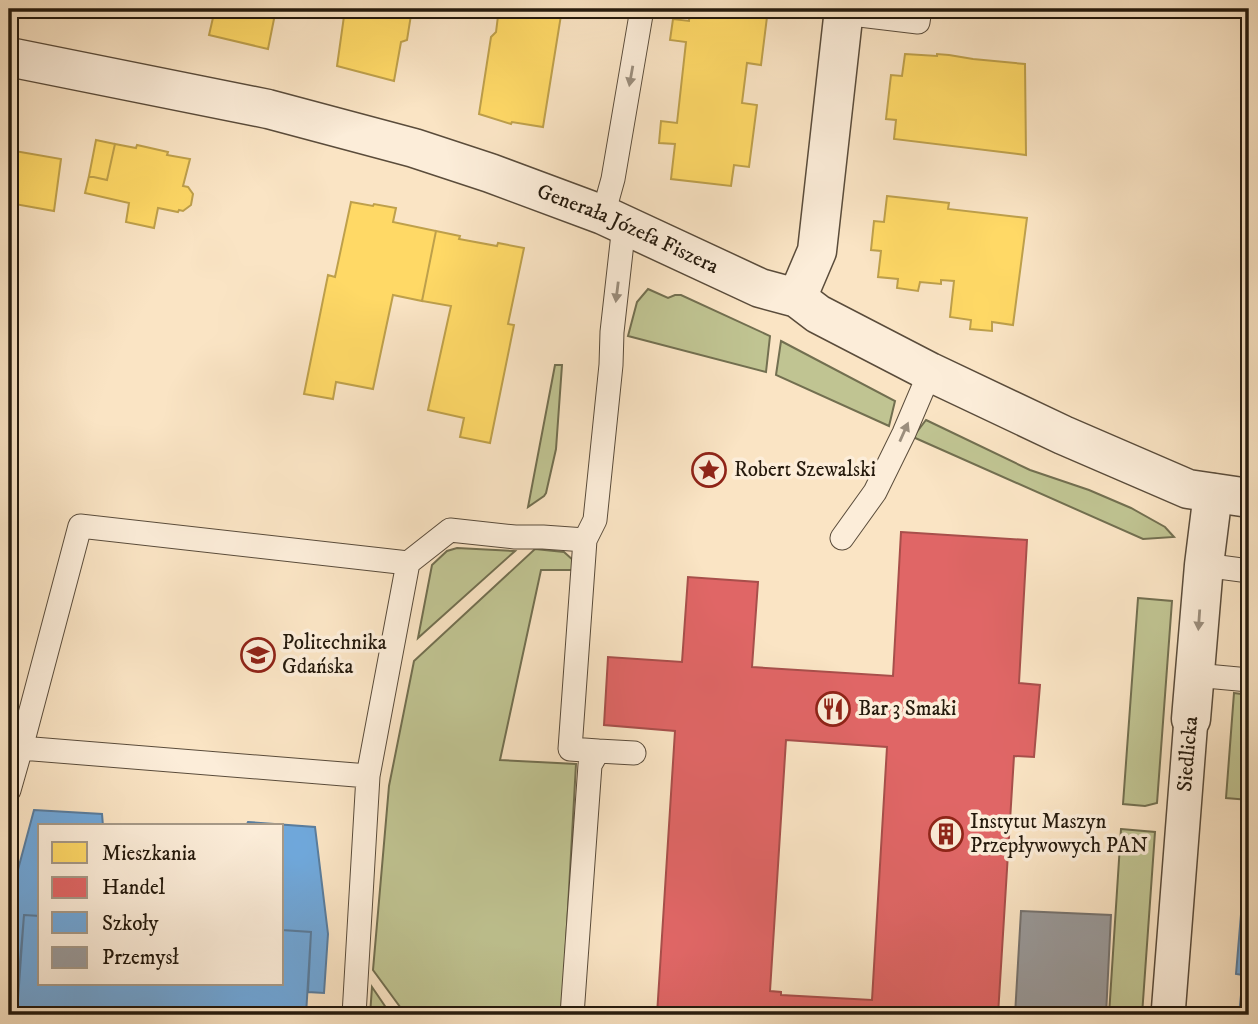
<svg xmlns="http://www.w3.org/2000/svg" width="1258" height="1024" viewBox="0 0 1258 1024" font-family="'IM FELL DW Pica',serif">
<rect width="100%" height="100%" fill="#fae4c4"/>
<filter id="stains"><feTurbulence type="fractalNoise" baseFrequency=".00286" numOctaves="4"/><feColorMatrix values="0 0 0 0 .2 0 0 0 0 .09 0 0 0 0 .02 0 0 0 .5 -.17"/></filter>
<radialGradient id="worn" r=".72"><stop offset=".6" stop-color="#630" stop-opacity="0"/><stop offset="1" stop-color="#630" stop-opacity=".3"/></radialGradient>
<!-- green -->
<path fill="#c0c492" stroke="#726f50" stroke-width="2" d="M648 289 668 298 675 295H681L770 336 766 372 628 336 637 302Z
M781 341 895 401 889 426 776 375Z
M555 365H562L556 449 546 493 544 496 528 507Z
M926 420 1030 470 1089 490 1131 508 1165 527 1174 537 1143 539 913 437Z
M457 548 515 551 418 638 432 565 447 551Z
M535 549 564 552 574 561 575 570H541L500 760 576 764 562 1015H406L373 970 389 786 414 661Z
M1138 598 1172 601 1157 803 1145 806 1123 804Z
M1234 693 1249 695V800L1226 798Z
M1121 829 1155 832 1142 1015H1109Z
M372 987 391 1015H370Z"/>
<!-- homes -->
<path fill="#ffd966" stroke="#bea04b" stroke-width="2" d="M89 9H119L118 15Z
M215 9H276L268 49 209 35Z
M345 9H406L405 10 411 15 407 40 401 42 394 81 337 66Z
M464 9H562L543 127 512 122 511 124 479 114 491 37 496 32 498 16Z
M690 9H768L761 65 747 63 742 103 757 105 749 167 734 165 731 186 671 179 675 144 659 143 661 121 677 123 686 42 670 40 673 19 689 21Z
M905 54 937 56V54L949 55 973 59 1025 64 1026 155 894 139 896 120 886 119 891 75 902 76Z
M96 140 115 144 107 180 89 176Z
M115 144 136 148 137 145 146 147 168 152 167 155 190 159 183 186 188 187 193 194 191 205 183 211 179 210 178 212 158 208 154 228 126 222 129 203 85 193 89 176 107 180Z
M9 150 61 159 54 211 9 203Z
M887 196 949 203 948 209 1027 218 1013 325 992 322V331L970 329 971 320 950 317 954 281 941 280V284L920 282 918 291 897 288 898 279 878 277 881 251 871 250 874 221 884 222Z
M351 202 373 206 374 204 396 208 393 222 436 231 422 301 393 295 373 389 336 382 333 399 304 394 328 275 335 277Z
M436 231 460 236 459 239 497 246 498 243 524 248 508 324 514 325 490 443 460 437 464 418 428 410 451 306 422 301Z"/>
<!-- shops -->
<path fill="#e06666" stroke="#a84f4b" stroke-width="2" fill-rule="evenodd" d="M901 532 1027 540 1019 683 1040 685 1034 757 1014 756 998 1015H657L675 731 604 725 608 657 682 662 688 577 758 582 752 667 893 676ZM786 740 887 747 872 1000 781 995V992L770 991Z"/>
<!-- schools -->
<path fill="#6fa8dc" stroke="#597d9e" stroke-width="2" d="M34 810 102 814 103 826H40V916L24 915 19 974 9 973V903Z
M248 822 315 827 328 934 324 993 308 992 311 932 282 930V826H246Z
M1246 855H1249V1015H1239L1243 975 1236 974Z
M24 915 40 916V984H282V930L311 932 306 1015H55L17 1013Z"/>
<!-- industry -->
<path fill="#999" stroke="#76736f" stroke-width="2" d="M1021 911 1111 915 1106 1015H1015Z"/>
<g fill="none" stroke-linecap="round" stroke-linejoin="round">
<!-- service casing -->
<g stroke="#5a4c3b" stroke-width="25">
<path id="service" d="M843 13 918 22 920 9
M603 215 613 179 642 9
M842 538 875 492 904 433 930 372
M1204 565 1249 571
M1195 675 1249 680
M21 748 80 526 408 563
M598 751 634 753
M9 790 21 748 368 776
M354 1015 368 776 408 563 450 530 515 537H543L585 540
M572 1015 590 765 598 751 570 749 585 540 595 520 611 365 612 332 624 225"/>
</g>
<!-- pedestrian casing -->
<g stroke="#5a4c3b" stroke-width="36">
<path id="pedestrian" d="M1168 1015 1191 719"/>
</g>
<!-- minor casing -->
<g stroke="#5a4c3b" stroke-width="41">
<g id="minor">
<path id="s1" d="M9 57 268 109 414 148 490 173 603 215 760 288 797 298 818 314 930 372 1063 435 1188 489 1249 498"/>
<path d="M797 298 817 251 844 9"/>
<path d="M1191 719 1204 565 1213 493"/>
</g>
</g>
<!-- service -->
<use href="#service" stroke="#fcedd9" stroke-width="23"/>
<!-- pedestrian -->
<use href="#pedestrian" stroke="#fcedd9" stroke-width="33"/>
<!-- minor -->
<use href="#minor" stroke="#fcedd9" stroke-width="38"/>
</g>
<!-- one-way arrows -->
<defs><path id="oneway-solid" d="M-6-.8H1V-3.2L6.5 0L1 3.2V.8H-6Z" transform="scale(1.75)"/></defs>
<g fill="#9b8e7d">
<use href="#oneway-solid" transform="translate(631 76) rotate(100)"/>
<use href="#oneway-solid" transform="translate(617 292) rotate(97)"/>
<use href="#oneway-solid" transform="translate(904 432) rotate(-66)"/>
<use href="#oneway-solid" transform="translate(1199 620) rotate(94)"/>
</g>
<!-- icons -->
<defs>
<g id="sight-ring" transform="scale(1.75)"><circle r="9.5" fill="#fcedd9" stroke="#8f2418" stroke-width="1.5"/><path d="M0-6L1.8-2.2L6-1.7L2.9 1.2L3.7 5.4L0 3.3L-3.7 5.4L-2.9 1.2L-6-1.7L-1.8-2.2Z" fill="#8f2418"/></g>
<g id="university-ring" transform="scale(1.75)"><circle r="9.5" fill="#fcedd9" stroke="#8f2418" stroke-width="1.5"/><path d="M0-5L7-2L0 1L-7-2ZM-4 1L0 2.5L4 1V4Q0 6-4 4Z" fill="#8f2418"/></g>
<g id="restaurant-ring" transform="scale(1.75)"><circle r="9.5" fill="#fcedd9" stroke="#8f2418" stroke-width="1.5"/><path d="M-5-6h1v4h1v-4h1v4h1v-4h1v5L-1.5 .5V6h-2V.5L-5-1ZM5-6V6H3V1.5H1.5Q1.5-4 5-6Z" fill="#8f2418"/></g>
<g id="building-ring" transform="scale(1.75)"><circle r="9.5" fill="#fcedd9" stroke="#8f2418" stroke-width="1.5"/><path d="M-4-6H4V6H1V3H-1V6H-4ZM-2.5-4.3h1.7v1.8h-1.7ZM.8-4.3h1.7v1.8H.8ZM-2.5-1h1.7V.8h-1.7ZM.8-1h1.7V.8H.8Z" fill="#8f2418"/></g>
</defs>
<g fill-rule="evenodd">
<use href="#sight-ring" x="709" y="470"/>
<use href="#university-ring" x="258" y="655"/>
<use href="#restaurant-ring" x="833" y="709"/>
<use href="#building-ring" x="946" y="834"/>
</g>
<g text-anchor="middle" dominant-baseline="central" stroke-width="7" stroke-linejoin="round" paint-order="stroke">
<!-- street labels -->
<g font-size="21" fill="#251a0d" stroke="#fcedd9">
<text stroke="none"><textPath href="#s1" startOffset="644">Generała Józefa Fiszera</textPath></text>
<text transform="translate(1188 754) rotate(-85)">Siedlicka</text>
</g>
<!-- poi labels -->
<g font-size="21" fill="#251a0d" stroke="#fcedd9" text-anchor="start">
<text x="734" y="470">Robert Szewalski</text>
<text x="282" y="643">Politechnika<tspan x="282" dy="24">Gdańska</tspan></text>
<text x="858" y="709">Bar 3 Smaki</text>
<text x="970" y="822">Instytut Maszyn<tspan x="970" dy="24">Przepływowych PAN</tspan></text>
</g>
</g>
<!-- margin -->
<rect width="1258" height="1024" fill="none" stroke="#fae4c4" stroke-width="35"/>
<rect x="10" y="10" width="1237" height="1003" fill="none" stroke="#251a0d" stroke-width="3.5"/>
<rect x="18" y="18" width="1223" height="989" fill="none" stroke="#251a0d" stroke-width="2"/>
<!-- legend -->
<rect x="38" y="824" width="245" height="161" fill="#fcedd9" stroke="#a69987" stroke-width="2"/>
<rect x="52" y="842" width="35" height="21" fill="#ffd966" stroke="#a69987" stroke-width="2"/>
<text x="102" y="860" font-size="21" fill="#251a0d">Mieszkania</text>
<rect x="52" y="877" width="35" height="21" fill="#e06666" stroke="#a69987" stroke-width="2"/>
<text x="102" y="894" font-size="21" fill="#251a0d">Handel</text>
<rect x="52" y="912" width="35" height="21" fill="#6fa8dc" stroke="#a69987" stroke-width="2"/>
<text x="102" y="930" font-size="21" fill="#251a0d">Szkoły</text>
<rect x="52" y="947" width="35" height="21" fill="#999999" stroke="#a69987" stroke-width="2"/>
<text x="102" y="964" font-size="21" fill="#251a0d">Przemysł</text>
<rect width="100%" height="100%" filter="url(#stains)"/>
<rect width="100%" height="100%" fill="url(#worn)"/>
</svg>
